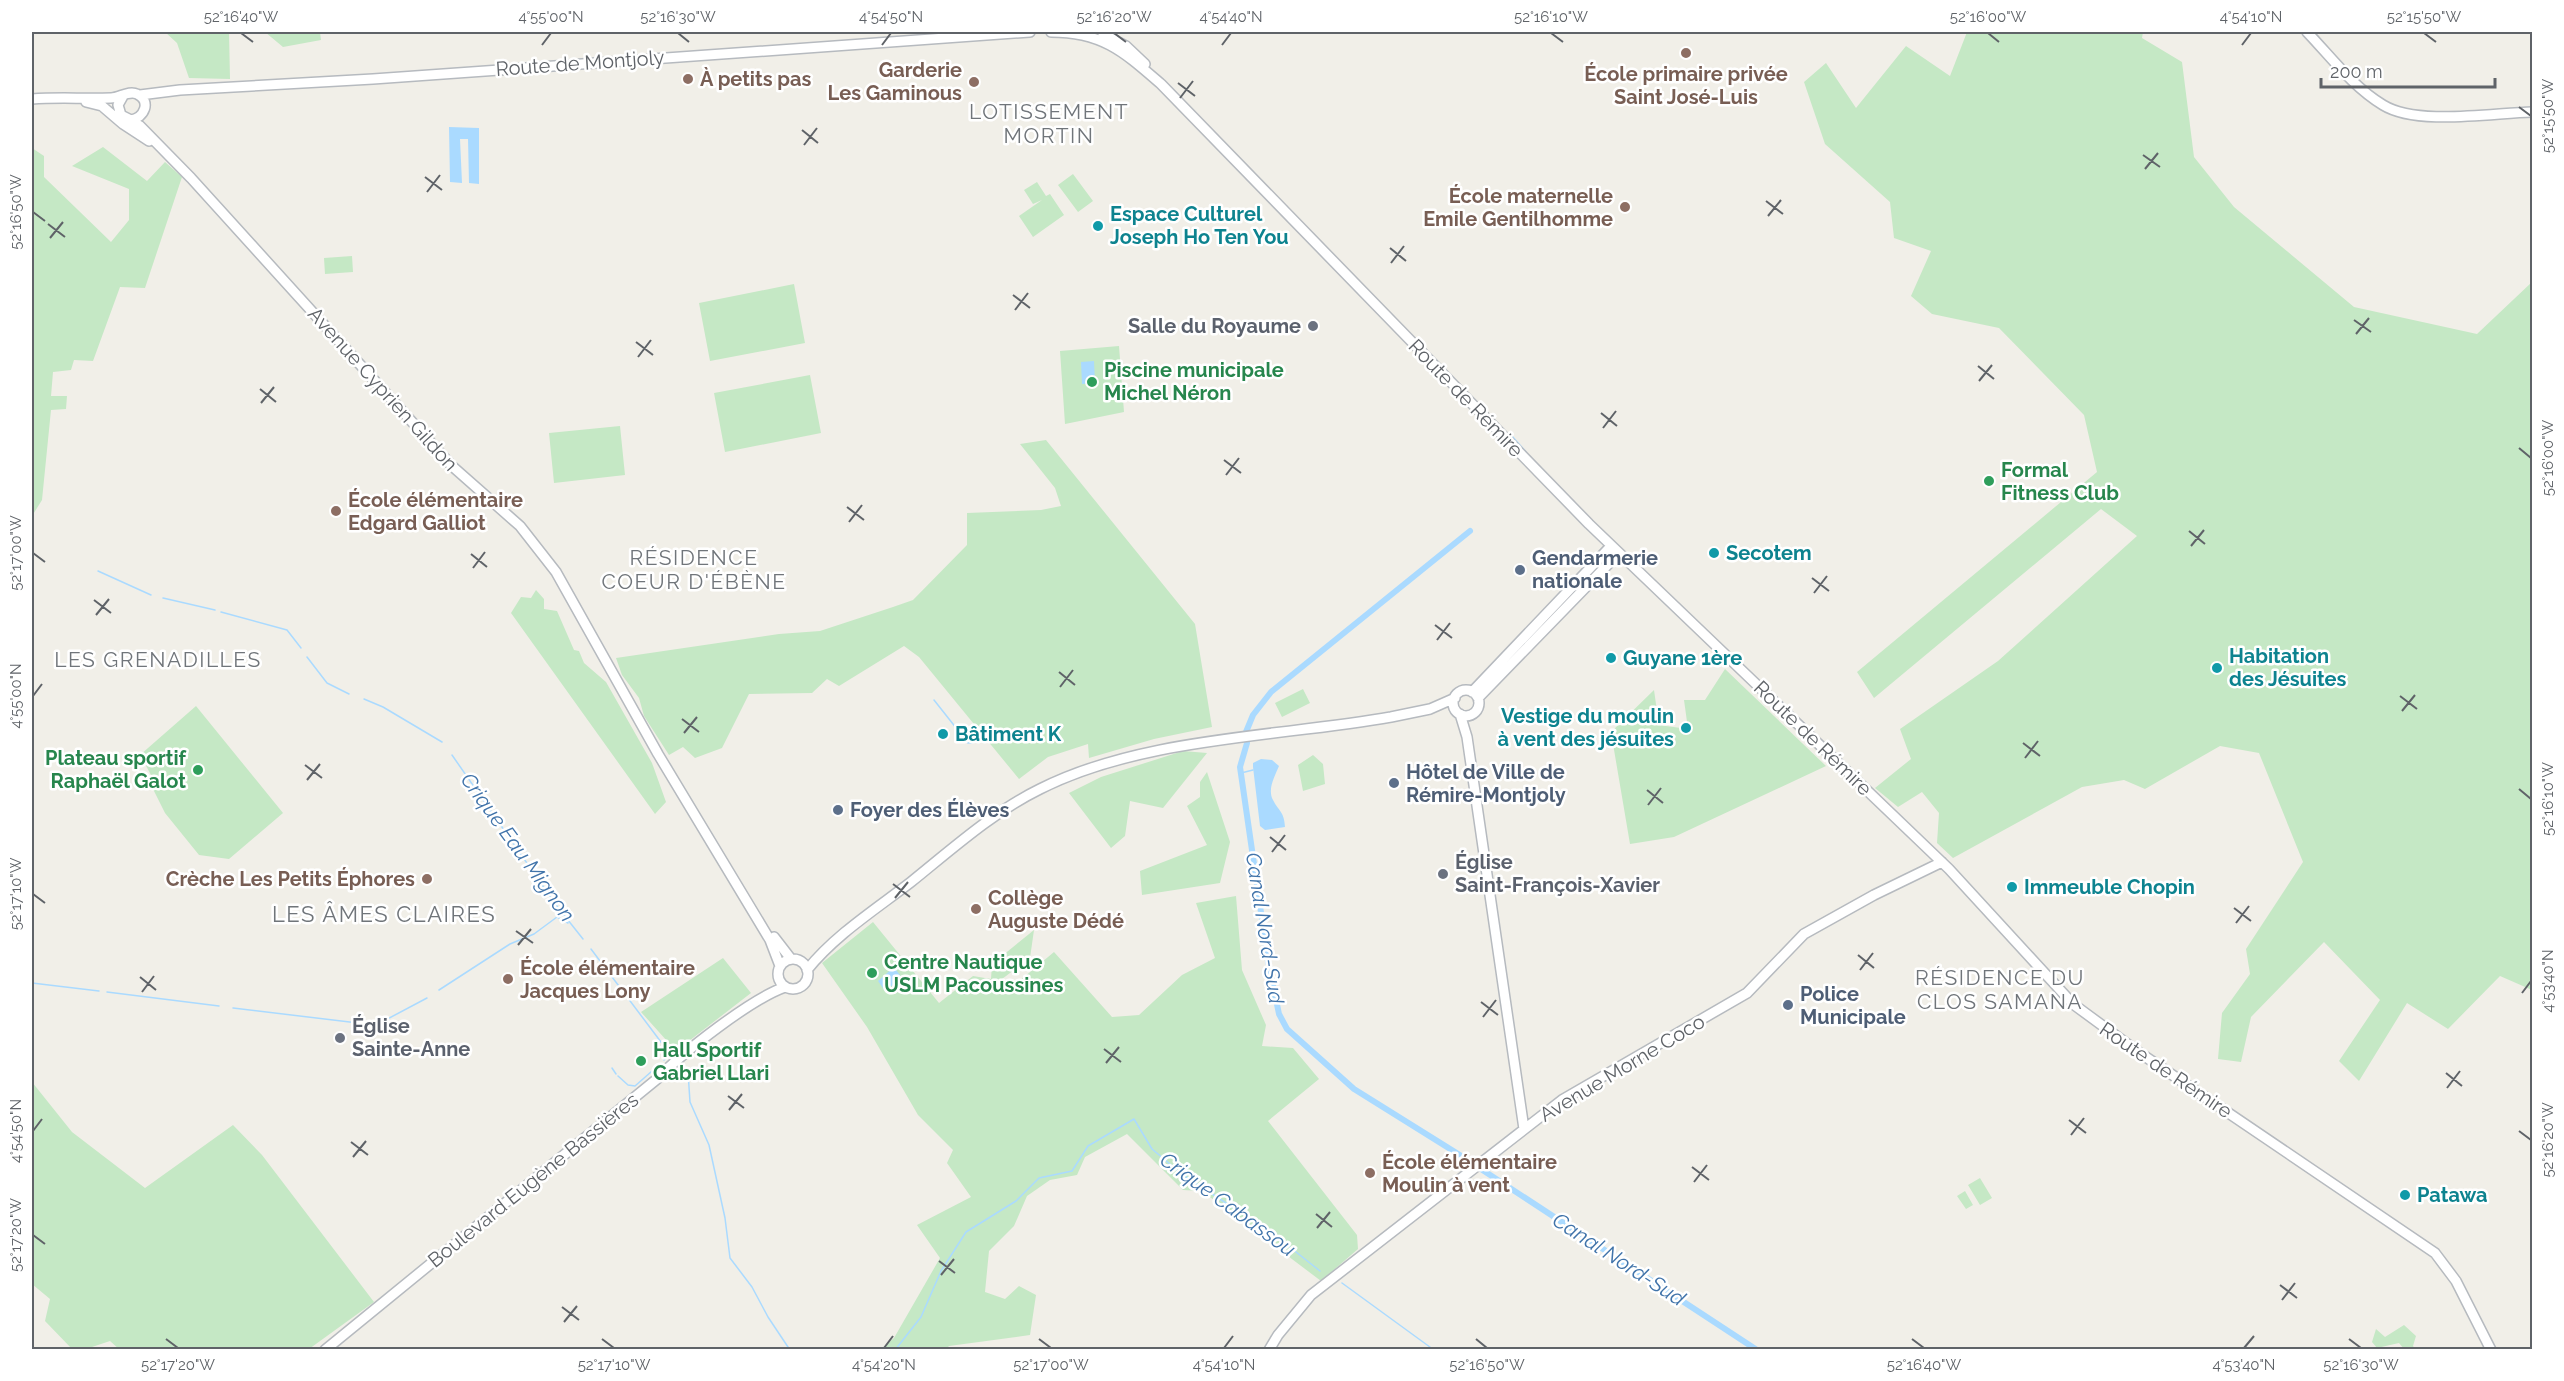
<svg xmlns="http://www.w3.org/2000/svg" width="2564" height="1381" viewBox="0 0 2564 1381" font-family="Raleway,sans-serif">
<rect width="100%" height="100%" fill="#f1efe8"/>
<!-- green -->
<path fill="#c5e8c5" d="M165 32H229L230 79 189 78 177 43Z
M265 32H320L321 40 283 47Z
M1967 32H2143L2142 38 2182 62 2194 157 2234 207 2354 307 2477 334 2532 282V990L2500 976 2448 1029 2407 1003 2359 1081 2339 1061 2380 1000 2324 942 2251 1017 2241 1062 2218 1059 2222 1013 2250 974 2246 949 2303 862 2259 753 2220 746 2145 789 2124 780 2082 787 1953 858 1937 843 1939 813 1922 792 1898 807 1875 788 1911 759 1900 729 1998 661 2137 536 2101 509 1874 698 1857 672 2097 472 2084 415 1999 328 1932 314 1911 296 1931 251 1894 238 1890 202 1825 144 1804 82 1826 63 1856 108 1906 46 1950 76Z
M103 147 147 181 165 162 182 177 145 288 120 287 93 361 74 360 71 370 53 372 51 396H67L66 409 51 410 42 500 32 516V148L44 156V177L111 242 129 220V189L72 166Z
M1073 174 1093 201 1078 212 1058 185Z
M1037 182 1046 196 1050 194 1064 215 1033 237 1019 216 1042 200 1033 204 1024 190Z
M352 256 353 272 325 274 324 258Z
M794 284 805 343 710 361 699 303Z
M1119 346 1124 412 1065 424 1060 351Z
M810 375 821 433 725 452 714 393Z
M620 426 625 475 554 483 549 433Z
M1046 440 1195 624 1212 727 1154 739 1089 758 1088 744 1048 757 1019 779 919 657 904 646 839 686 827 679 812 693 749 694 722 748 695 758 683 747 669 755 644 716 639 698 622 675 616 658 779 634 820 631 893 607 913 600 967 545V513L1041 510 1061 506 1055 488 1020 444Z
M536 590 544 599V609L557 611 574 650 579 651 584 663 606 682 652 763 666 802 655 814 511 613 521 597 531 598Z
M1725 669 1826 766 1674 837 1630 844 1611 732 1654 690 1659 725 1688 729 1684 700H1705Z
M1303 689 1310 703 1282 717 1275 703Z
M196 706 283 813 229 859 199 855 165 813 152 787 156 784 140 755Z
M1183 751 1207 753 1163 808 1130 801 1125 836 1111 848 1069 793 1101 777Z
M1313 755 1323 764 1325 784 1303 791 1298 765Z
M1207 772 1230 842 1220 883 1142 895 1140 871 1207 845 1187 806 1200 797V782Z
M1236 896 1242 970 1266 1025 1262 1046 1293 1048 1319 1079 1268 1121 1357 1235 1358 1249 1321 1281 1202 1191 1183 1190 1127 1134 1085 1157 1077 1175 1050 1180 1027 1196 1014 1226 989 1251 985 1292 1005 1299 1019 1286 1036 1295 1030 1335 949 1346 946 1349H881L894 1338 940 1258 917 1225 971 1197 947 1163 953 1150 918 1115 867 1027 822 963 873 922 939 1003 973 976 991 979 992 964 1034 930 1030 958 1002 979 1005 993 1054 952 1112 1017 1139 1015 1182 975 1215 958 1196 903Z
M723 958 751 993 676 1051 641 1012Z
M32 1082 72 1132 145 1188 233 1125 262 1155 374 1302 309 1349 120 1350 110 1341 86 1349H72L45 1321 50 1299 32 1284Z
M1980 1178 1992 1198 1980 1205 1968 1185Z
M1965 1191 1973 1205 1966 1209 1957 1196Z
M2404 1325 2416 1336 2413 1346 2415 1349H2404L2399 1343 2377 1348 2372 1342 2376 1329 2385 1337Z"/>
<!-- water -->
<path fill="#aadaff" d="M449 127 479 128V184L469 183 468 139H460L462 183 450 182Z
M1094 361 1095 383 1082 384 1081 362Z
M1261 759 1272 760 1279 766C1275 776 1267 789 1273 800 1279 812 1284 811 1285 827L1265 830 1260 826 1253 767V763Z
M894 967 902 978 885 991 878 981Z"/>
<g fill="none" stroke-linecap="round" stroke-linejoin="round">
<!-- stream -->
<path stroke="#aadaff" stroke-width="1.5" d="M1511 435 1526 452
M98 571 151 595
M163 598 215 610
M221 612 287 630 301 648
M307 657 327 683 349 694
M364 699 383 707 442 742
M934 700 968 743 976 742
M452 755 556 905 583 939
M1241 773 1253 770
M591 949 670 1054 664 1060
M32 983 99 991
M439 990 510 944 534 934 557 917 568 923
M107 992 219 1006
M233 1008 358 1023
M366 1023 378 1024 427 998
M682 1065 688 1072 690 1102 709 1145 725 1218 730 1258 752 1287 768 1317 790 1350
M612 1068 616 1074
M618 1076 628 1085 635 1086 660 1064
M1342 1283 1434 1350
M895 1350 921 1317 941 1271 966 1232 1016 1201 1039 1178 1072 1171 1088 1146 1134 1119 1152 1149 1183 1175 1272 1233 1320 1271"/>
<!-- canal -->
<path stroke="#aadaff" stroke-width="6" d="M1246 732 1253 715 1271 692 1470 531
M1247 743 1240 767 1268 961 1279 1014 1287 1029 1354 1089 1471 1162
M1481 1169 1757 1350"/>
<!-- secondary casing -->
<g stroke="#b6babf" stroke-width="12">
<path id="secondary" d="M1051 32C1103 32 1124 52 1161 84L1589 524 1949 869 2073 1004 2137 1051 2435 1253 2456 1281 2491 1350
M2307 32C2330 56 2353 87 2383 105 2417 126 2492 113 2532 112
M1103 34 1126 46 1145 64
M140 95 180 90 373 79 1030 32
M32 99C58 97 84 99 111 98 119 98 129 90 137 94 152 101 144 118 131 120L121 115 118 105 123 96
M86 102 102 106 123 124 149 141
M128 119 140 126 191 178 452 466 520 526 556 572 658 754 770 940 780 966
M1453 703a13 13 0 1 1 26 0a13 13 0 1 1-26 0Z
M1472 692 1611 546
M1478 698 1619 553
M1460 714 1467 737 1524 1129
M774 937 791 959
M778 974a15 15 0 1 1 30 0a15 15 0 1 1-30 0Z
M807 970C835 935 876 909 911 882 952 849 993 812 1040 789 1143 737 1279 737 1391 717L1430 709 1455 698
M325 1350 657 1079C683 1052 751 999 785 987
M1269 1350 1278 1335 1311 1295 1562 1100 1747 993 1804 934 1874 895 1942 862"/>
</g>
<!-- secondary -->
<use href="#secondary" stroke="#fff" stroke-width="9"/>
</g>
<!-- ticks -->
<path fill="none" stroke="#5f6368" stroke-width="2" d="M241 33 253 42M678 33 689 42M1114 33 1126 42M1551 33 1563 42M1988 33 1999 42M2424 33 2436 42M542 45 551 33M882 45 891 33M1222 45 1231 33M2242 45 2251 33M1178 83 1195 96M1180 98 1193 81M2519 107 2531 116M802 130 818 143M804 145 817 128M2143 155 2160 167M2145 169 2158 153M425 177 442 190M427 192 440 175M1766 201 1783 214M33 212 45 221M1768 216 1781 200M48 224 65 237M50 238 63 222M1390 248 1406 261M1391 263 1404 246M1013 295 1030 308M1015 310 1028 293M2354 320 2371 332M2356 334 2369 318M636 342 653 355M638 357 651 340M1978 366 1994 379M1979 381 1992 365M260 389 276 402M261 403 274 387M1601 413 1617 426M1603 428 1616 411M2519 448 2531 458M1224 460 1241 473M1226 475 1239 458M847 507 864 520M849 522 862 505M2189 531 2205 544M2191 546 2204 530M33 553 45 562M471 554 487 567M473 568 485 552M1812 578 1829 591M1814 593 1827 576M94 600 111 613M96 615 109 599M1435 625 1452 638M1437 640 1450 623M1059 672 1075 685M1060 687 1073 670M33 696 42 684M2400 696 2417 709M2402 711 2415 695M682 719 699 732M684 733 697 717M2023 743 2040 756M2025 758 2038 741M305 765 322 778M307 780 320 764M2519 789 2531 799M1647 790 1663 803M1648 805 1661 788M1270 837 1286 850M1272 852 1285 835M893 884 910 897M33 894 45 903M895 898 908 882M2234 908 2251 921M2236 923 2249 906M516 931 533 943M518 945 531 929M1858 955 1874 968M1860 970 1873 953M140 977 156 990M142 992 154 976M2522 993 2531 981M1481 1002 1498 1015M1483 1017 1496 1000M1104 1049 1121 1062M1106 1063 1119 1047M2446 1073 2462 1086M2447 1088 2460 1071M728 1096 744 1108M729 1110 742 1094M2069 1120 2086 1133M33 1131 42 1119M2519 1131 2531 1140M2071 1135 2084 1118M351 1142 368 1155M353 1157 366 1141M1692 1167 1709 1180M1694 1182 1707 1165M1316 1214 1332 1227M1317 1228 1330 1212M33 1235 45 1244M939 1261 955 1273M941 1275 954 1259M2280 1285 2297 1298M2282 1300 2295 1283M562 1307 579 1320M564 1322 577 1306M166 1339 178 1348M602 1339 614 1348M1039 1339 1051 1348M1476 1339 1487 1348M1912 1339 1924 1348M2349 1339 2361 1348M884 1348 893 1336M1224 1348 1233 1336M2244 1348 2254 1336"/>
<!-- markers -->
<g fill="#8d6e63" stroke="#fff" stroke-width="2">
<circle cx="1686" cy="53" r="6"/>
<circle cx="688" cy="79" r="6"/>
<circle cx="974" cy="82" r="6"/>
<circle cx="1625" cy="207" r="6"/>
<circle cx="336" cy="511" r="6"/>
<circle cx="427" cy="879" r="6"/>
<circle cx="976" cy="909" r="6"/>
<circle cx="508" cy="979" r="6"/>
<circle cx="1370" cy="1173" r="6"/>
</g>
<g fill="#0f9aa8" stroke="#fff" stroke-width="2">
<circle cx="1098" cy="226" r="6"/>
<circle cx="1714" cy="553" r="6"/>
<circle cx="1611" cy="658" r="6"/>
<circle cx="2217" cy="668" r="6"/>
<circle cx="1686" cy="728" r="6"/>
<circle cx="943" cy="734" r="6"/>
<circle cx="2012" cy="887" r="6"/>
<circle cx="2405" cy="1195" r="6"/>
</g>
<g fill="#6b7280" stroke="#fff" stroke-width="2">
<circle cx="1313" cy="326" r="6"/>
<circle cx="1443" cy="874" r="6"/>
<circle cx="340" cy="1038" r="6"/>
</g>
<g fill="#2e9e5b" stroke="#fff" stroke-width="2">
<circle cx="1092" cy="382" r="6"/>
<circle cx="1989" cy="481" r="6"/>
<circle cx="198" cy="770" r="6"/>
<circle cx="872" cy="973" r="6"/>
<circle cx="641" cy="1061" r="6"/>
</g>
<g fill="#5c6f8a" stroke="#fff" stroke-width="2">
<circle cx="1520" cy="570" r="6"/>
<circle cx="1394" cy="783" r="6"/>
<circle cx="838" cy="810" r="6"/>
<circle cx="1788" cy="1005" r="6"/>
</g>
<g text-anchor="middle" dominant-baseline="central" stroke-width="5" stroke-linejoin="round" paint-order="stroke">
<!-- street labels -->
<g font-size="20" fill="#5f6368" stroke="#fff">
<text transform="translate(580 63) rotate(-4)">Route de Montjoly</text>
<text transform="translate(383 389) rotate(48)">Avenue Cyprien Gildon</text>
<text transform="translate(1466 398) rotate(46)">Route de Rémire</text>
<text transform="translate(1813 738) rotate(44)">Route de Rémire</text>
<text transform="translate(1622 1068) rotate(-31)">Avenue Morne Coco</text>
<text transform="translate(2166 1070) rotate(34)">Route de Rémire</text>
<text transform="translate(533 1180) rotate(-39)">Boulevard Eugène Bassières</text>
</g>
<!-- education labels -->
<g font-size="20" font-weight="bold" fill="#785e54" stroke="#fff" text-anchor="start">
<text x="962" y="70" text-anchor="end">Garderie<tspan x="962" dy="23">Les Gaminous</tspan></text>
<text x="1686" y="74" text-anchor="middle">École primaire privée<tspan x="1686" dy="23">Saint José-Luis</tspan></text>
<text x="700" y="79">À petits pas</text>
<text x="1613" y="196" text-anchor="end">École maternelle<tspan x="1613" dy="23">Emile Gentilhomme</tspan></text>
<text x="348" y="500">École élémentaire<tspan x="348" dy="23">Edgard Galliot</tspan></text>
<text x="415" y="879" text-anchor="end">Crèche Les Petits Éphores</text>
<text x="988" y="898">Collège<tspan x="988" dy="23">Auguste Dédé</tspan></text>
<text x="520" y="968">École élémentaire<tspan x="520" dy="23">Jacques Lony</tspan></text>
<text x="1382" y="1162">École élémentaire<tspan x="1382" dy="23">Moulin à vent</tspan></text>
</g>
<!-- culture labels -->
<g font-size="20" font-weight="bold" fill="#0d838f" stroke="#fff" text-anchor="start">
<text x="1110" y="214">Espace Culturel<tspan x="1110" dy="23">Joseph Ho Ten You</tspan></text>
<text x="1726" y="553">Secotem</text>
<text x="2229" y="656">Habitation<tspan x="2229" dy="23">des Jésuites</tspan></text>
<text x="1623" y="658">Guyane 1ère</text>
<text x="1674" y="716" text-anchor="end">Vestige du moulin<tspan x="1674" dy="23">à vent des jésuites</tspan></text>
<text x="955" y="734">Bâtiment K</text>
<text x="2024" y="887">Immeuble Chopin</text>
<text x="2417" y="1195">Patawa</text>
</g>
<!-- worship labels -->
<g font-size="20" font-weight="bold" fill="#5b616d" stroke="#fff" text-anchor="start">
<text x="1301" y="326" text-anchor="end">Salle du Royaume</text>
<text x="1455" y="862">Église<tspan x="1455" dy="23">Saint-François-Xavier</tspan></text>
<text x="352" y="1026">Église<tspan x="352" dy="23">Sainte-Anne</tspan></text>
</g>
<!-- leisure labels -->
<g font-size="20" font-weight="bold" fill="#27864d" stroke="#fff" text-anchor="start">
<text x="1104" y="370">Piscine municipale<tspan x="1104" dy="23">Michel Néron</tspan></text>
<text x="2001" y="470">Formal<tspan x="2001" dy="23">Fitness Club</tspan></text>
<text x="186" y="758" text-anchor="end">Plateau sportif<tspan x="186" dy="23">Raphaël Galot</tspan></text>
<text x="884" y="962">Centre Nautique<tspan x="884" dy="23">USLM Pacoussines</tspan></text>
<text x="653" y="1050">Hall Sportif<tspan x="653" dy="23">Gabriel Llari</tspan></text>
</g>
<!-- service labels -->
<g font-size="20" font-weight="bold" fill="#4e5e75" stroke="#fff" text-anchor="start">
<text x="1532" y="558">Gendarmerie<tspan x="1532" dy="23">nationale</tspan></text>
<text x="1406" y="772">Hôtel de Ville de<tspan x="1406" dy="23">Rémire-Montjoly</tspan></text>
<text x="850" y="810">Foyer des Élèves</text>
<text x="1800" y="994">Police<tspan x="1800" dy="23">Municipale</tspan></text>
</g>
<!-- neighbourhood labels -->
<g font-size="21" letter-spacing="1.5" fill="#70757a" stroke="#fff">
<text x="1049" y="111">LOTISSEMENT<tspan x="1049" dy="24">MORTIN</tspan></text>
<text x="694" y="557">RÉSIDENCE<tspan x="694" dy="24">COEUR D'ÉBÈNE</tspan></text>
<text x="158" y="659">LES GRENADILLES</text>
<text x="2000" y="977">RÉSIDENCE DU<tspan x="2000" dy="24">CLOS SAMANA</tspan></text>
</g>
<!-- water labels -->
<g font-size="21" font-style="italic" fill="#4174aa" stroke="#fff">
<text transform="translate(518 847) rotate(54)">Crique Eau Mignon</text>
<text transform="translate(1265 928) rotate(81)">Canal Nord-Sud</text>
<text transform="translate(1228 1204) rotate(36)">Crique Cabassou</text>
<text transform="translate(1619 1259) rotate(33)">Canal Nord-Sud</text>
</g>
<!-- quarter labels -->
<g font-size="22" letter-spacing="1.5" fill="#70757a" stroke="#fff">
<text x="384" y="914">LES ÂMES CLAIRES</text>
</g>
</g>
<!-- border -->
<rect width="2564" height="1381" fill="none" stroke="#ffffff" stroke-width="66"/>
<!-- scale -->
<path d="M2321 78v9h174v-9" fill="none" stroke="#5f6368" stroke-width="3"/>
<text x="2330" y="78" font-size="18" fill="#5f6368" stroke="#ffffff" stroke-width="4.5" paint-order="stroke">200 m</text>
<rect x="33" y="33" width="2498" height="1315" fill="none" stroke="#5f6368" stroke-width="2"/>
<g font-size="15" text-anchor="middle" fill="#5f6368">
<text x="241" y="22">52°16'40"W</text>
<text x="551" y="22">4°55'00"N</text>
<text x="678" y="22">52°16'30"W</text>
<text x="891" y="22">4°54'50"N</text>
<text x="1114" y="22">52°16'20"W</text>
<text x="1231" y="22">4°54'40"N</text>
<text x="1551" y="22">52°16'10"W</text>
<text x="1988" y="22">52°16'00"W</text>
<text x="2251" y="22">4°54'10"N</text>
<text x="2424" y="22">52°15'50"W</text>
<text transform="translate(2548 116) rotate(-90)" y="5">52°15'50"W</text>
<text transform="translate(16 212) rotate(-90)" y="5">52°16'50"W</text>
<text transform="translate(2548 458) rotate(-90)" y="5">52°16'00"W</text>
<text transform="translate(16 553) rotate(-90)" y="5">52°17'00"W</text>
<text transform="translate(16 696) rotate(-90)" y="5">4°55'00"N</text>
<text transform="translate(2548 799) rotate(-90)" y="5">52°16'10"W</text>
<text transform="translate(16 894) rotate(-90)" y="5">52°17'10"W</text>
<text transform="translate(2548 981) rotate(-90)" y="5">4°53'40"N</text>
<text transform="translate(16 1131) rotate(-90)" y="5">4°54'50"N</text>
<text transform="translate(2548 1140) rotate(-90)" y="5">52°16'20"W</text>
<text transform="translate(16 1235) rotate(-90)" y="5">52°17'20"W</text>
<text x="178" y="1370">52°17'20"W</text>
<text x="614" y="1370">52°17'10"W</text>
<text x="884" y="1370">4°54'20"N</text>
<text x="1051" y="1370">52°17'00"W</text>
<text x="1224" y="1370">4°54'10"N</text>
<text x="1487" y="1370">52°16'50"W</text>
<text x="1924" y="1370">52°16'40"W</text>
<text x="2244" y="1370">4°53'40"N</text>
<text x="2361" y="1370">52°16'30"W</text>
</g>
</svg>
